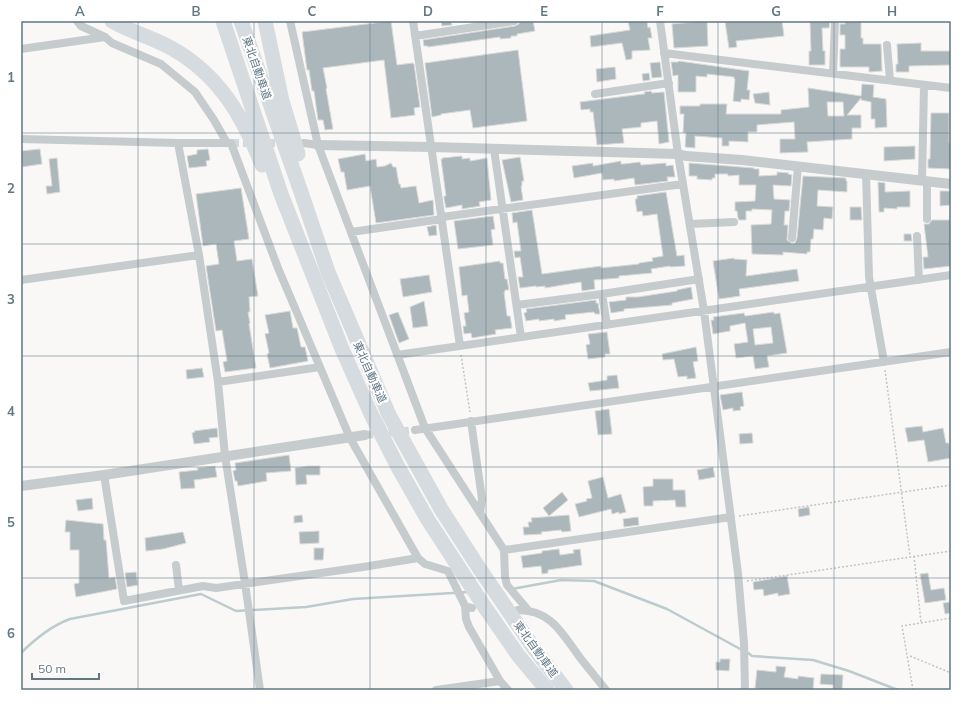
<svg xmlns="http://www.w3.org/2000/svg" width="972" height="711" viewBox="0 0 972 711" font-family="Mulish,'Noto Sans JP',sans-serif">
<rect width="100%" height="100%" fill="#f9f8f6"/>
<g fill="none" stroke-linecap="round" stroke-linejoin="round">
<!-- stream -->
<path stroke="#bccbce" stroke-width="2.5" d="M512 589 561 580 594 581 667 609 742 650
M747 652 752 656 813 660 849 671 898 690
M21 653C35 639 51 626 70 619L201 594 236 611 306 607 353 599 469 592"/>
</g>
<!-- building -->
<path fill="#acb7bc" stroke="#dadad8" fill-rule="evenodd" d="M391 21 397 65 413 63 414 64 420 107 414 108 415 115 391 118 384 60 323 68 327 88 326 89 333 129 325 130 323 120H318L314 91H312L309 70H307L302 32Z
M441 21H451L452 25 442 26Z
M519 21H533L535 31 517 34V36H511V38L500 39V37L428 47V46H424L423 40 515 26 519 24Z
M628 21H647L648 28 650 27 652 38H648L650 50 632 51V59L626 60 622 43 591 47 590 36 630 30Z
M707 21 708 46 674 48 672 24Z
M725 21H782L784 36 736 41 737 47 729 48Z
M810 21H830L829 28H822L823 51H825V65H809V51H811Z
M845 21H861V38H863V44H881L882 71 869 72V67H840V49H845V35H840V24H845Z
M921 43V51H951V65L909 66V72H896V64H898L897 44Z
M518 50 527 121 473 128 470 110 441 114V115L432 117 425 63Z
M679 61 749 71 747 90H750L749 100 741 99V102L733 101 735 79H734V77L707 74V77L696 76V92H678V75L673 76 671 62H678Z
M660 62 662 77 652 78 650 63Z
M615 67 616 79 597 82 596 69Z
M649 73 650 80 643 81 642 74Z
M862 84 874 85 873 97 886 99 887 127 875 128V119H871V102L861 100V98L847 115H861V128H852V139L807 142 808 152 780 153V139H795L794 122 757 125V132H748V142L729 141V146H722V138L695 136V148L685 147 686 133H683L684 114H680V106H700V104H727L726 114H781V110L809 107 808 88 861 96ZM827 102H843L844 116H828Z
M651 91 652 93 664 92 669 142 659 144 657 121 641 123V127L622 129 624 143 597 145 593 112H590V109L581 110 580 102 643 94H645L644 92Z
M769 92 770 105 755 103 753 94Z
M931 113H949V143H951V169L928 168V159H930Z
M915 146V159L884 161V147Z
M40 149 42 164 22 167 21 151Z
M208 149 210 160 206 161 207 166 189 168 187 156 197 154V150Z
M365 154 366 161 376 159 377 167 385 166 391 163 393 167H396L399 184H400L401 188 416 186 419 203 433 200 434 215 376 223 370 186 347 190 344 172H341L338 159Z
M462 156V159L470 158V161L487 158 491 200 479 202 480 206 462 209V205L446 208 444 199V196H446L441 159H443L442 158Z
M520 157 524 181H522V186H521L523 200 511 202 502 160Z
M57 158 60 192 47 194 46 186H52L49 159Z
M621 161V164H623L640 162 641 165 666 163V166L673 165 675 177H667L668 181 635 185 634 178 614 181V179L603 180 602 173 574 178 572 166 593 163V166Z
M689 163 754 168V169H759V176L777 175V172L789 173 788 174 792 175 791 186 773 185 774 199 790 200 789 211H785L784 225H788L787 240 791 243H795L797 238 803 176 846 178V181H847V192L818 190 817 206 833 207 832 219 824 218 823 230 814 229 813 239H811L810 252H807V254L783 252V255L752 254 751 225 771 224 772 210 752 209V211H746V220H739L738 218 737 211H735V202L755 201 756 185H739V175L728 176V174H715V178H712V180L697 179V176H689Z
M878 182 885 183V192L910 191V207H897V209L884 208V212H879Z
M241 188 249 239 234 241 237 261 252 259 258 296 249 297 250 312H248L250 323 249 324 256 368 225 372 223 362 227 361 222 330 216 331 206 266 219 264 216 244 203 246 196 194Z
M940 191H951V205L940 206Z
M666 192 677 256 684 255 685 266 670 267V266L651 269 652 273 619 276V278L594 280 595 289 582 291 581 282 545 288V286L536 287V286L520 288 518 277H523L520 257 515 258 514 251H521L517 222 513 223 512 213 532 210 542 274 601 266V268L639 264V263L653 261 652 258 663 256 657 214 643 216 642 211 637 212 635 199H637V196Z
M850 207H861L862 220H850Z
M493 216 495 229 491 230 493 245 458 249 454 221Z
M932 220H951V266L924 269 923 257H928L924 224H929Z
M436 225 437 235 429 236 427 227Z
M904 234H911L912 241H904Z
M734 258V259L747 260 746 276 797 269 799 281 739 289 740 296 719 299 713 261Z
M500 261V263H503L505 279H507L509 290H505V292H504L507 316H510L512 328 495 330 496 334 472 338 471 333 464 334 463 326H466L464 313 469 312 467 295 462 296 459 267Z
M429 275 432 292 403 297 400 279Z
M691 287 693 299 672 303V305L624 309V311L611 313 609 302 626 300V297H638L677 291V290Z
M596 300V303H598L600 314H595L594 312 565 315 566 319 554 321V319L539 321V319L526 321 524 313 527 312 526 309Z
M424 301 428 326 413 328 410 307Z
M290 311 293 328H297L301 347H305L308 361 270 368 267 354 269 353 265 334 269 333 265 315Z
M398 312 409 339 399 343 389 315Z
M774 312V314L780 313 787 353 767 356 769 367 755 369 753 356 736 358 734 344 748 342 745 323 730 326V331L713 334 711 320H714L713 317 744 313 745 316ZM771 327 773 343 755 345 753 329Z
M607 332 610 354H605V357L588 359 586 345 590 344 588 334Z
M696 347 698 361 693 362 696 378 687 379V376L678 377 674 359 663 360 662 354Z
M202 368 204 377 187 379 186 370Z
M617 375 619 388 590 391 588 383 607 380V376Z
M742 392 744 406 740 407 741 410 733 411V408L723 410 720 395Z
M609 409 612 434 598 435 595 411Z
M922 426 923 432 943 428 946 443H949L951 458 928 462 924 440 908 442 905 428Z
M217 428 218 437 209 438 210 442 194 444 192 433 195 432 194 431Z
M752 433 753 443 740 444 739 434Z
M289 455 291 471 266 473 267 481 238 486 237 481H235L233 471 236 470 235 463Z
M215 466 217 477 194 480 195 488 181 489 179 472 198 470 197 468Z
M308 466H320V475H306L307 484 296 485 295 468Z
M713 467 715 477 699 480 697 470Z
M603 477 608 498 621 494 626 512 619 514V512L612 514 611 509 579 517 575 504 587 501 586 499 592 498 588 481Z
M653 479H673V490H685L686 507H676L675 500 653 501V506H644L643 487 653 486Z
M562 492 568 500 549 516 543 508Z
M92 498 93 509 78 511 76 500Z
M809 507 810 515 799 517 798 509Z
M302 515 303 522 294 523V516Z
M569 515 571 531 562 532 561 530 541 532 542 534 524 535 523 527H529L528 522H532L531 518Z
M638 517 639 525 624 527 623 519Z
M66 520 103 524 104 540H106L109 578 115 577 117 589 76 597 74 584 79 583V550H70V532H65Z
M319 531V543L300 544 299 532Z
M183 532 186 543 163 549 146 551 145 538Z
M314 548H324L323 560H314Z
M559 549 560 555 574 553 573 550 580 549 582 565 548 570V573L542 574 541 566 523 568 521 556 542 553V551Z
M136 572 138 585 127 587 125 573Z
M928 573 931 590 944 588 946 600 925 603 920 574Z
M787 576 790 594 778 596V593L764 596 763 589 754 590 753 582Z
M951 602V613L945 614 943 603Z
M720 659H730L729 671 716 670V662H720Z
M776 666 786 667 784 677 798 679V676L814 678 813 690H759V689L755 688 757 670 776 672Z
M821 674 843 675 842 690H833V685L820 684Z"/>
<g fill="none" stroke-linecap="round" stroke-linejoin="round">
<!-- minor-tunnel -->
<path stroke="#d3d8da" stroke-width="8" stroke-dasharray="8 4" stroke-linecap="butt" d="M231 143H285
M365 435 415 430"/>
<!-- path -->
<path stroke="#c1c4c6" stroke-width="1.5" stroke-dasharray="2 2" stroke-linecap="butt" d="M461 355 470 412
M885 370 910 556
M739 516 951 485
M914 556 921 623
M747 581 951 551
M910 656 951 673
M913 690 902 626 951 618"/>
<!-- minor -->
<path stroke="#c6cbce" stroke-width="8" d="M77 21 81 26 105 37 112 43 161 64 195 92 214 120 227 143
M290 21 318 145 425 428 504 550 505 577 507 585 528 610
M413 21 460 346
M660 21 678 154 704 311 738 573 744 643 745 690
M415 36 514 21
M887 45 890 80
M21 49 105 37
M664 53 951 88
M833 73 835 21
M595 94 669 83
M21 139 178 143H231L278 268 350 438 418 558 425 564 448 571 465 606
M178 143 199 255 218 382 225 456 245 583 260 690
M304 143 318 145
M494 149 521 337
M866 174 869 277 884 362
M922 180 924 86
M927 181V219
M442 217 683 184
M690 224 734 222
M351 232 442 219
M917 236 919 280
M792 238 798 166
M21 280 199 255
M602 294 699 279
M517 305 602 294 607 325
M397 355 951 275
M218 382 320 367
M471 421 482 499 480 513
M415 430 951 352
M104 475 124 601 203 586 216 588 363 567 418 558
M504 550 731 517
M176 565 179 590
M472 608 465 606 466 619 469 627 500 681 508 690
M518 610C552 610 563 635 581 659 589 669 598 680 606 690
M436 690 500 681"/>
<!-- tertiary -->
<path stroke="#c6cbce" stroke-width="10" d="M318 145 432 147 678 154 686 156 742 160 951 184
M21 486 104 475 365 435"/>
<!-- motorway -->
<path stroke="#d5dbde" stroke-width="15" d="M112 21C131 32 154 38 173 49 220 76 243 117 262 165
M223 21 281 194 342 349 371 414 398 467 428 520 482 603 518 655 547 690
M241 21 301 192 328 272 389 415 441 509 479 568 533 647 566 690
M265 21 282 101 298 154"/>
</g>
<!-- grid -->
<path fill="none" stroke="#617784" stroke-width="1" stroke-opacity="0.55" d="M138 21V690M254 21V690M370 21V690M486 21V690M602 21V690M718 21V690M834 21V690M21 133H951M21 244H951M21 356H951M21 467H951M21 578H951"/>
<g text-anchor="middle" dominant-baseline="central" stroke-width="4" stroke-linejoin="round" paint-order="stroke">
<!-- street labels -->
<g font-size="11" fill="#617784" stroke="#fff">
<text transform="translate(257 68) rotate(71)">東北自動車道</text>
<text transform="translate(370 372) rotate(66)">東北自動車道</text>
<text transform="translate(536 649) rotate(54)">東北自動車道</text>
</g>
</g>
<!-- border -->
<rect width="972" height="711" fill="none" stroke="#ffffff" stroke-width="44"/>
<!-- scale -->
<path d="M32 673v6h67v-6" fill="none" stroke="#617784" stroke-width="2"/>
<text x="38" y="673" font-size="12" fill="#617784" stroke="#ffffff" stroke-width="3" paint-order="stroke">50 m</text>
<rect x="22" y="22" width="928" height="667" fill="none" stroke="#617784" stroke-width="1.5"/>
<g font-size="13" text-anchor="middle" font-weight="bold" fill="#617784">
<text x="80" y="16">A</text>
<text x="196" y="16">B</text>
<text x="312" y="16">C</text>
<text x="428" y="16">D</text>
<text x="544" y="16">E</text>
<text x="660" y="16">F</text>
<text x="776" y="16">G</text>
<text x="892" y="16">H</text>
<text x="11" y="82">1</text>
<text x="11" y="193">2</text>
<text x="11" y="304">3</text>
<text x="11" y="416">4</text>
<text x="11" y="527">5</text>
<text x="11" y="638">6</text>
</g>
</svg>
